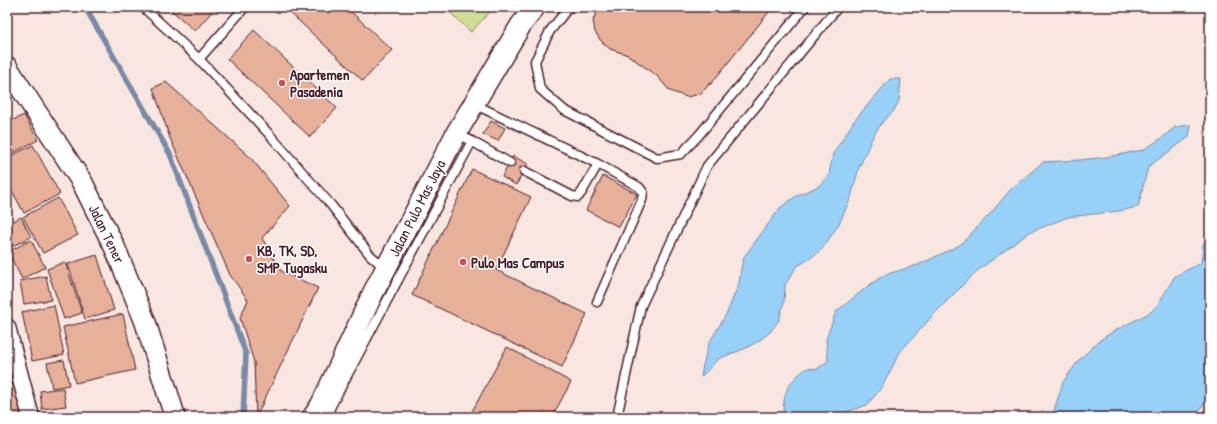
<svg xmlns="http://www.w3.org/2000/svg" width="1217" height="424" viewBox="0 0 1217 424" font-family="'Patrick Hand',sans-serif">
<rect width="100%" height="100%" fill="#f8e7e1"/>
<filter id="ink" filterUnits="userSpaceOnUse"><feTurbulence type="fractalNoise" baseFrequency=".025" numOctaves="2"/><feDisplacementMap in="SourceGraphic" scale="8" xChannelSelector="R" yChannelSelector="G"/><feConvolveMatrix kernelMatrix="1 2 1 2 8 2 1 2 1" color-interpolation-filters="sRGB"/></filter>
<g filter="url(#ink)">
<!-- green -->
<path fill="#cedf93" stroke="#8c7f5f" d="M444 7H494L471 32Z"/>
<!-- water -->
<path fill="#99d0f8" stroke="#7989a6" d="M890 79H901L899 101 893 112 883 121 872 138 859 168 851 197 839 224 822 249 808 260 797 266 785 285 784 302 779 320 770 332 760 340 746 348 718 359 701 377 703 365 709 343 727 313 739 283 741 269 744 257 780 208 796 196 819 186 829 174 833 154 854 121Z
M1191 125 1189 137 1148 167 1138 207 1119 211 1068 217 1030 232 977 271 936 312 900 352 882 387 867 405 838 415 830 417H785L783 415C784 391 787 382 807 368L817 369 828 361 826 339 836 312 868 286 884 275 918 265 960 245 991 213 1010 190 1043 162 1079 160 1107 157 1143 150 1162 138 1175 127Z
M1210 235V395L1195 417H1052L1063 382 1079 360 1100 340 1114 331 1151 312 1158 304 1175 276 1201 263 1203 244Z"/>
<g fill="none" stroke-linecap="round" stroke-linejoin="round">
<!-- stream -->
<path stroke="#7989a6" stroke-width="5.5" d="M85 7 170 154 246 354 243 417"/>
</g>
<!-- building -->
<path fill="#e6b09b" stroke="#4a1f2b" d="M168 7H216L195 31Z
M284 7H346L392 50 363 81Z
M600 7H773L710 85 709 83 707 87 700 94 687 97 670 91 657 76 628 55 610 49 601 41 595 32 593 20Z
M254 30 337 108 310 137 227 59Z
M166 82 250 157 290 206 262 238 281 271 318 288 256 417 254 362 240 318 248 300 230 275 170 138 153 88Z
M24 115 38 140 7 156V123Z
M491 121 505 128 498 141 483 134Z
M33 145 60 194 24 213 7 181V158Z
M513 156 528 164 516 185 502 177Z
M472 169 531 197 496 270 587 314 562 367 412 295Z
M603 176 637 194 619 227 586 210Z
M58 198 78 235 43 253 23 217Z
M21 217 31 237 7 249V225Z
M31 240 45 267 22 279 8 252Z
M97 255 114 310 85 319 68 264Z
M65 262 82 313 64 319 47 269Z
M46 276 51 300 24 304 20 281Z
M54 305 64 355 32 361 22 312Z
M123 314 135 370 75 383 63 327Z
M507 347 571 382 552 417H469Z
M64 360 69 385 52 388 47 363Z
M16 382 22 417H7V383Z
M63 388 66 406 42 409 40 391Z"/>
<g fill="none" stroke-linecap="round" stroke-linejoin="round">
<!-- service casing -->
<g stroke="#4a1f2b" stroke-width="11">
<path id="service" d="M143 7 199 59 269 134 331 205 370 255 385 268
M569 7 550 31 535 61 540 89 564 110 657 158 681 154 699 135 805 7
M199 59 245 7
M474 104 598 164 582 192 578 197 572 196 524 171
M457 133 510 163
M597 302 642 200 643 192 639 187 598 164
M327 407 332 404 472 141
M326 417 331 406
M617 417 641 306 707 166 838 7"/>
</g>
<!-- minor casing -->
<g stroke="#4a1f2b" stroke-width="19">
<path id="minor" d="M7 327 31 417"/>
</g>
<!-- tertiary casing -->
<g stroke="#4a1f2b" stroke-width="23">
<path id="tertiary" d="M7 67 82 182 115 248 145 321 175 417
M313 417 321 405 373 293 457 132 521 25 535 7"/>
</g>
<!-- service -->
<use href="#service" stroke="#fff" stroke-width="8"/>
<!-- minor -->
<use href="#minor" stroke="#fff" stroke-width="16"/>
<!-- tertiary -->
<use href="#tertiary" stroke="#fff" stroke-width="20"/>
</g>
</g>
<!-- markers -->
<g fill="#d1495b" stroke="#fff" stroke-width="1.5">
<circle cx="282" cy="83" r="4"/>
<circle cx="249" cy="259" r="4"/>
<circle cx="463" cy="262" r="4"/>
</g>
<g text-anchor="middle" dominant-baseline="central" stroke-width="3" stroke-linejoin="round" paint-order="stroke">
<!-- poi labels -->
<g font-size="15" font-weight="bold" fill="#4a1f2b" stroke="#fff" text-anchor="start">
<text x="290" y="74">Apartemen<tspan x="290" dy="17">Pasadenia</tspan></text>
<text x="257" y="250">KB, TK, SD,<tspan x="257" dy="17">SMP Tugasku</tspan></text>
<text x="471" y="262">Pulo Mas Campus</text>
</g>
<!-- street labels -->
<g font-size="15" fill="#4a1f2b" stroke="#fff">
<text transform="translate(417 208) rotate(-63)">Jalan Pulo Mas Jaya</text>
<text transform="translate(107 234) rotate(64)">Jalan Tener</text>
</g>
</g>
<!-- margin -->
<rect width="1217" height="424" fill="none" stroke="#fff" stroke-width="24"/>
<rect x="12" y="12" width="1193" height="400" fill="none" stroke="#4a1f2b" stroke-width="1.5" filter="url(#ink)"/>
</svg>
